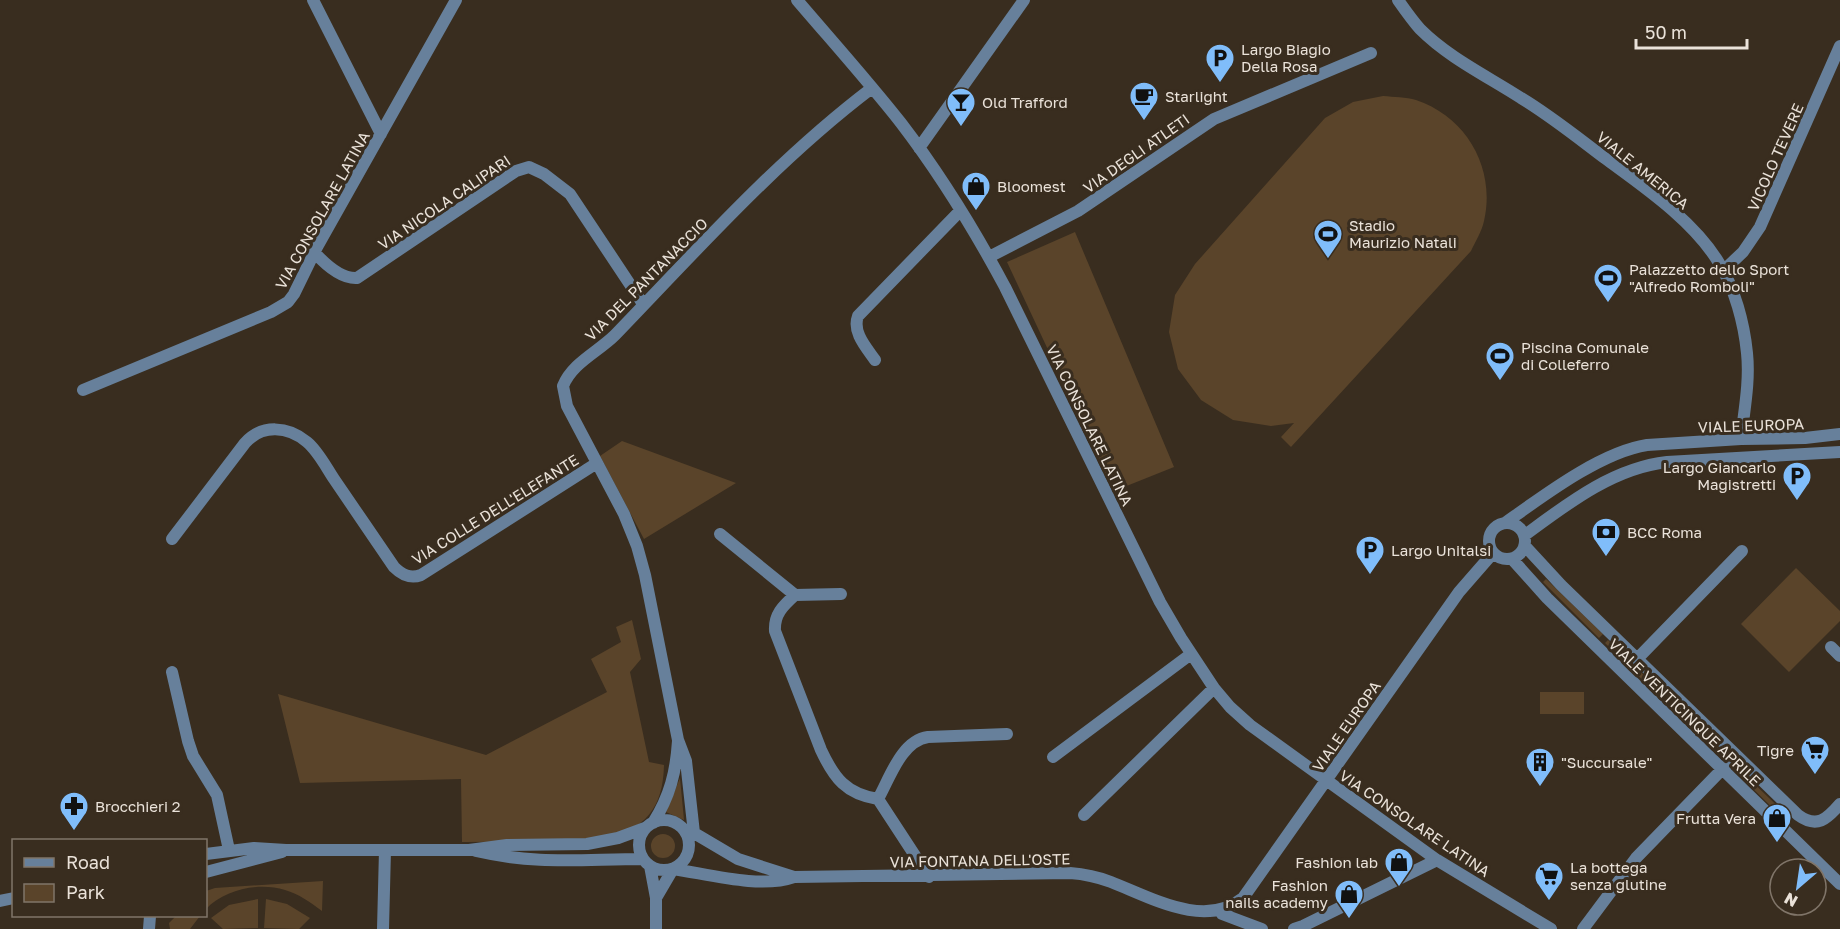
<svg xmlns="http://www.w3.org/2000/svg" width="1840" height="929" viewBox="0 0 1840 929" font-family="'Golos Text',sans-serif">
<rect width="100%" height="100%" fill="#392d1f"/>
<!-- green -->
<path fill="#5a442a" d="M1383 96C1394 97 1406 97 1416 100 1467 117 1496 169 1484 221 1482 231 1475 242 1471 251L1291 447 1281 437 1294 423 1271 426 1233 420 1201 400 1178 369 1169 332 1175 295 1195 264 1325 118 1353 102Z
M1075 232 1174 467 1114 491 1007 262Z
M622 441 736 483 644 539 600 456Z
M1796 568 1840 611V621L1789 672 1741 624Z
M1546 579 1603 634 1599 638 1543 582Z
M632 620 641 659 630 672 649 762 664 765C663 809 645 828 604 841L462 842 461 779 300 783 278 694 486 755 607 692 591 659 621 642 616 627Z
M1608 640 1662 693 1659 696 1605 643Z
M1540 692H1584V714H1540Z
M1668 698 1723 752 1721 756 1664 701Z
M1744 774 1791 819 1787 822 1742 778Z
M680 778 684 820 666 812Z
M651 846a12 12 0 1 1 24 0a12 12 0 1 1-24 0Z
M323 881 322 911C310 902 299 894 285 890 259 882 225 889 206 909V891L215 888Z
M258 899V928L223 929 211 918 229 905Z
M266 899 287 904 310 918 299 929 264 928Z
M176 916H200L190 929H170L169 923Z"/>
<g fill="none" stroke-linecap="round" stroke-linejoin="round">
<!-- minor -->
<path stroke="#67809b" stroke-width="12" d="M313 0 381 134
M797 0C832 41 868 81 901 123 940 174 975 231 1005 287L1160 602 1181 638 1214 688 1230 707 1250 725 1437 860 1551 929
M1398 0C1405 10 1412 20 1420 29 1449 58 1487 76 1521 98 1551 116 1578 138 1606 159 1644 187 1694 221 1719 263 1735 289 1744 323 1747 353 1750 382 1744 411 1741 439
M919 148 1024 0
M315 253C325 264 341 279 357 278L516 171 529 167 544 174 570 194 643 304
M989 257 1078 211 1214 119 1371 53
M1723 271 1743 252 1760 227 1840 46
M875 360C866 347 852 332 858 316L960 211
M83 390 271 312 288 302 294 294 317 247 456 0
M1489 541a18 18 0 1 1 36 0a18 18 0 1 1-36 0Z
M1505 523C1543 496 1601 452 1647 445L1741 439 1805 438 1840 434
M720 534 795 595
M1525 535C1567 504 1613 468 1667 462L1840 452
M172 539 245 443C262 424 288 426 307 442 318 451 326 467 334 479 354 508 374 538 394 567 402 575 410 579 421 575L597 463
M1525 546 1561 585 1798 815C1817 829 1827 819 1840 804
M1512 559 1547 598 1840 884
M841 594 795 595C783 606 774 614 775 631L821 750C834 778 846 794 878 799
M1831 647 1840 656
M1637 659 1742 551
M172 672 188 741 193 756 217 795 229 850
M1053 757 1191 654
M1084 815 1214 688
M639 845a25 25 0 1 1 50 0a25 25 0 1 1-50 0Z
M653 823C670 796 676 772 678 741
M694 833 686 761 678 740 645 575 637 546 624 514 567 406 563 386C572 363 598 352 615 335 697 250 777 160 872 88
M694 833 738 859 794 877
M476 851C536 865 582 859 643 859
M206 854 254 848 286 850H469L507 845 587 844 618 838 645 828
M650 866 656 898 673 869C708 874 760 889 794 877L1070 873C1084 874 1098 877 1111 882 1152 898 1205 929 1243 898L1459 592 1493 553
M206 872 282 852
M929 877 878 799C890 778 901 741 928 737L1007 734
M656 898V929
M0 901 14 898
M1222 914 1262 929
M149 929 150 916
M383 929 385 850
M1294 929 1303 926 1437 860
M1583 929 1636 858 1736 755"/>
</g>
<!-- icons -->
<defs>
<g id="parking-pin" transform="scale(1.5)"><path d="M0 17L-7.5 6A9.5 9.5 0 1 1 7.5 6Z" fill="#80bdfa" stroke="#392d1f"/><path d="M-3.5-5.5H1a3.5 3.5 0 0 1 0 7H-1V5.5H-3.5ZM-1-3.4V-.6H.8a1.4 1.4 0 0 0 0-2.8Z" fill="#111"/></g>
<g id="cafe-pin" transform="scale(1.5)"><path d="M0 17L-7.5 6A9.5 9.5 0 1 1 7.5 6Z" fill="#80bdfa" stroke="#392d1f"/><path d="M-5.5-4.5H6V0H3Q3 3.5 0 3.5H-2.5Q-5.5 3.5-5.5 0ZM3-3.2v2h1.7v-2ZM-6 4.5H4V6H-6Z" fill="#111"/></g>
<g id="bar-pin" transform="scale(1.5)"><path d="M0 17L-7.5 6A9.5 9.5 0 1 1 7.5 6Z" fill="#80bdfa" stroke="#392d1f"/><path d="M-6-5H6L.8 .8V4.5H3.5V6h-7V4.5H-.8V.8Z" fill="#111"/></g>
<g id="shop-pin" transform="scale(1.5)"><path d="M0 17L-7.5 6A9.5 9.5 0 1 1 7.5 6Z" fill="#80bdfa" stroke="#392d1f"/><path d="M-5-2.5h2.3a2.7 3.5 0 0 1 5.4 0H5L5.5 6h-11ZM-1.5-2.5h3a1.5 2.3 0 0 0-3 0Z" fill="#111"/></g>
<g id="stadium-pin" transform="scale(1.5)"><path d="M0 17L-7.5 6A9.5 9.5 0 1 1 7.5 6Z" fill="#80bdfa" stroke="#392d1f"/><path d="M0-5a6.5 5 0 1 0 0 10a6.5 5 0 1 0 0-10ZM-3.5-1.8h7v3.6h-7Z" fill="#111"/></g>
<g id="bank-pin" transform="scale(1.5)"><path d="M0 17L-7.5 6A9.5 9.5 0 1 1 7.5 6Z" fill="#80bdfa" stroke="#392d1f"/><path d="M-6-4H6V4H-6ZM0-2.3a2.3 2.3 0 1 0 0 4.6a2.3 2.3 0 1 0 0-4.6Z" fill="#111"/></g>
<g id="supermarket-pin" transform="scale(1.5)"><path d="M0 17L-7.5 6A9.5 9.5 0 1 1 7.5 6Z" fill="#80bdfa" stroke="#392d1f"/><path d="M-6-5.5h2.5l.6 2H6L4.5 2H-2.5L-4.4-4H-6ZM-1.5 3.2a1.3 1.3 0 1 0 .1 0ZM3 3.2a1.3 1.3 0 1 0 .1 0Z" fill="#111"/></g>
<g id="building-pin" transform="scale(1.5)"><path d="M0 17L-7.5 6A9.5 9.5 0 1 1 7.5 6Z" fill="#80bdfa" stroke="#392d1f"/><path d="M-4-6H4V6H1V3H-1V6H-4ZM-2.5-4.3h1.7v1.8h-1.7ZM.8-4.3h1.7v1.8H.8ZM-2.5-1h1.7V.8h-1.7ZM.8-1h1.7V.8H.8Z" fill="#111"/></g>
<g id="pharmacy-pin" transform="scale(1.5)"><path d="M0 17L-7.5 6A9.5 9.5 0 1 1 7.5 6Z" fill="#80bdfa" stroke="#392d1f"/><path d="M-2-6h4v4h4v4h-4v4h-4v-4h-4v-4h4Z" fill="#111"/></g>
</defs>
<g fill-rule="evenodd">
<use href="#parking-pin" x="1220" y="58"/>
<use href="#cafe-pin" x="1144" y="96"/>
<use href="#bar-pin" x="961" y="102"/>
<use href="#shop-pin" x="976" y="186"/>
<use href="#stadium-pin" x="1328" y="234"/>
<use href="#stadium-pin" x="1608" y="278"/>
<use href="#stadium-pin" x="1500" y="356"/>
<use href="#parking-pin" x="1797" y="476"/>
<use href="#bank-pin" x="1606" y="532"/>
<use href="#parking-pin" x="1370" y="550"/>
<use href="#supermarket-pin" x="1815" y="750"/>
<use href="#building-pin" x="1540" y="762"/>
<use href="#pharmacy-pin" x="74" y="806"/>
<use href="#shop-pin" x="1777" y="818"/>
<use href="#shop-pin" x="1399" y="862"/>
<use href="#supermarket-pin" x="1549" y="876"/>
<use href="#shop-pin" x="1349" y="894"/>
</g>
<g text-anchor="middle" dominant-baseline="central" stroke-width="6" stroke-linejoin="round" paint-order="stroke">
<!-- poi labels -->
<g font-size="15" fill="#eae2d9" stroke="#392d1f" text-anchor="start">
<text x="1241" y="49">Largo Biagio<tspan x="1241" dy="17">Della Rosa</tspan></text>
<text x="1165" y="96">Starlight</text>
<text x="982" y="102">Old Trafford</text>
<text x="997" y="186">Bloomest</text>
<text x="1349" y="225">Stadio<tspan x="1349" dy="17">Maurizio Natali</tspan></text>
<text x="1629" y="269">Palazzetto dello Sport<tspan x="1629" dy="17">"Alfredo Romboli"</tspan></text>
<text x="1521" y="347">Piscina Comunale<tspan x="1521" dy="17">di Colleferro</tspan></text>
<text x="1776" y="467" text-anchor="end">Largo Giancarlo<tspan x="1776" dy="17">Magistretti</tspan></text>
<text x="1627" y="532">BCC Roma</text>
<text x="1391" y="550">Largo Unitalsi</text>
<text x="1794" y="750" text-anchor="end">Tigre</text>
<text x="1561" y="762">"Succursale"</text>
<text x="95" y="806">Brocchieri 2</text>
<text x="1756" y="818" text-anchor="end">Frutta Vera</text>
<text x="1378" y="862" text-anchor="end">Fashion lab</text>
<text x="1570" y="867">La bottega<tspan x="1570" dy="17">senza glutine</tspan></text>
<text x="1328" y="885" text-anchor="end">Fashion<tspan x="1328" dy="17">nails academy</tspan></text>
</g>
<!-- street labels -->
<g font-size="15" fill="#eae2d9" stroke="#392d1f">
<text transform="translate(1136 153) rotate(-35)">VIA DEGLI ATLETI</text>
<text transform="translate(1775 157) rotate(-66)">VICOLO TEVERE</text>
<text transform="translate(1643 170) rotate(39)">VIALE AMERICA</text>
<text transform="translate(444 202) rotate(-34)">VIA NICOLA CALIPARI</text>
<text transform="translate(322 210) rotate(-61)">VIA CONSOLARE LATINA</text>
<text transform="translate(646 279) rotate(-45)">VIA DEL PANTANACCIO</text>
<text transform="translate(1090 425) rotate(64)">VIA CONSOLARE LATINA</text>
<text transform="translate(1751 425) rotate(-2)">VIALE EUROPA</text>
<text transform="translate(495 509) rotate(-32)">VIA COLLE DELL'ELEFANTE</text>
<text transform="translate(1685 712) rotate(44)">VIALE VENTICINQUE APRILE</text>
<text transform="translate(1346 726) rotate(-55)">VIALE EUROPA</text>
<text transform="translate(1415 823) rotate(34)">VIA CONSOLARE LATINA</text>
<text transform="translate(980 860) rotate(-1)">VIA FONTANA DELL'OSTE</text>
</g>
</g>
<!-- legend -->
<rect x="12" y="839" width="195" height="78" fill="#392d1f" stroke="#807569" stroke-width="1.5"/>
<rect x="24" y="858" width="30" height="9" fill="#67809b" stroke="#807569" stroke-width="1.5"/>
<text x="66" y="869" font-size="18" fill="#eae2d9">Road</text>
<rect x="24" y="884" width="30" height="18" fill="#5a442a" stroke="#807569" stroke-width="1.5"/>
<text x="66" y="899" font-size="18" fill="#eae2d9">Park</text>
<!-- north arrow -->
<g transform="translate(1798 887) rotate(209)"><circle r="28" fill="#392d1f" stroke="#807569" stroke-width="1.5"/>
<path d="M0-4.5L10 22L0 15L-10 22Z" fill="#80bdfa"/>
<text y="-9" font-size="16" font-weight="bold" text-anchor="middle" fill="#eae2d9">N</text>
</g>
<!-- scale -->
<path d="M1636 39v9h111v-9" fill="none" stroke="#eae2d9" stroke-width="3"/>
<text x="1645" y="39" font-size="18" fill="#eae2d9" stroke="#392d1f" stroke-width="4.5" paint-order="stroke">50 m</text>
</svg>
